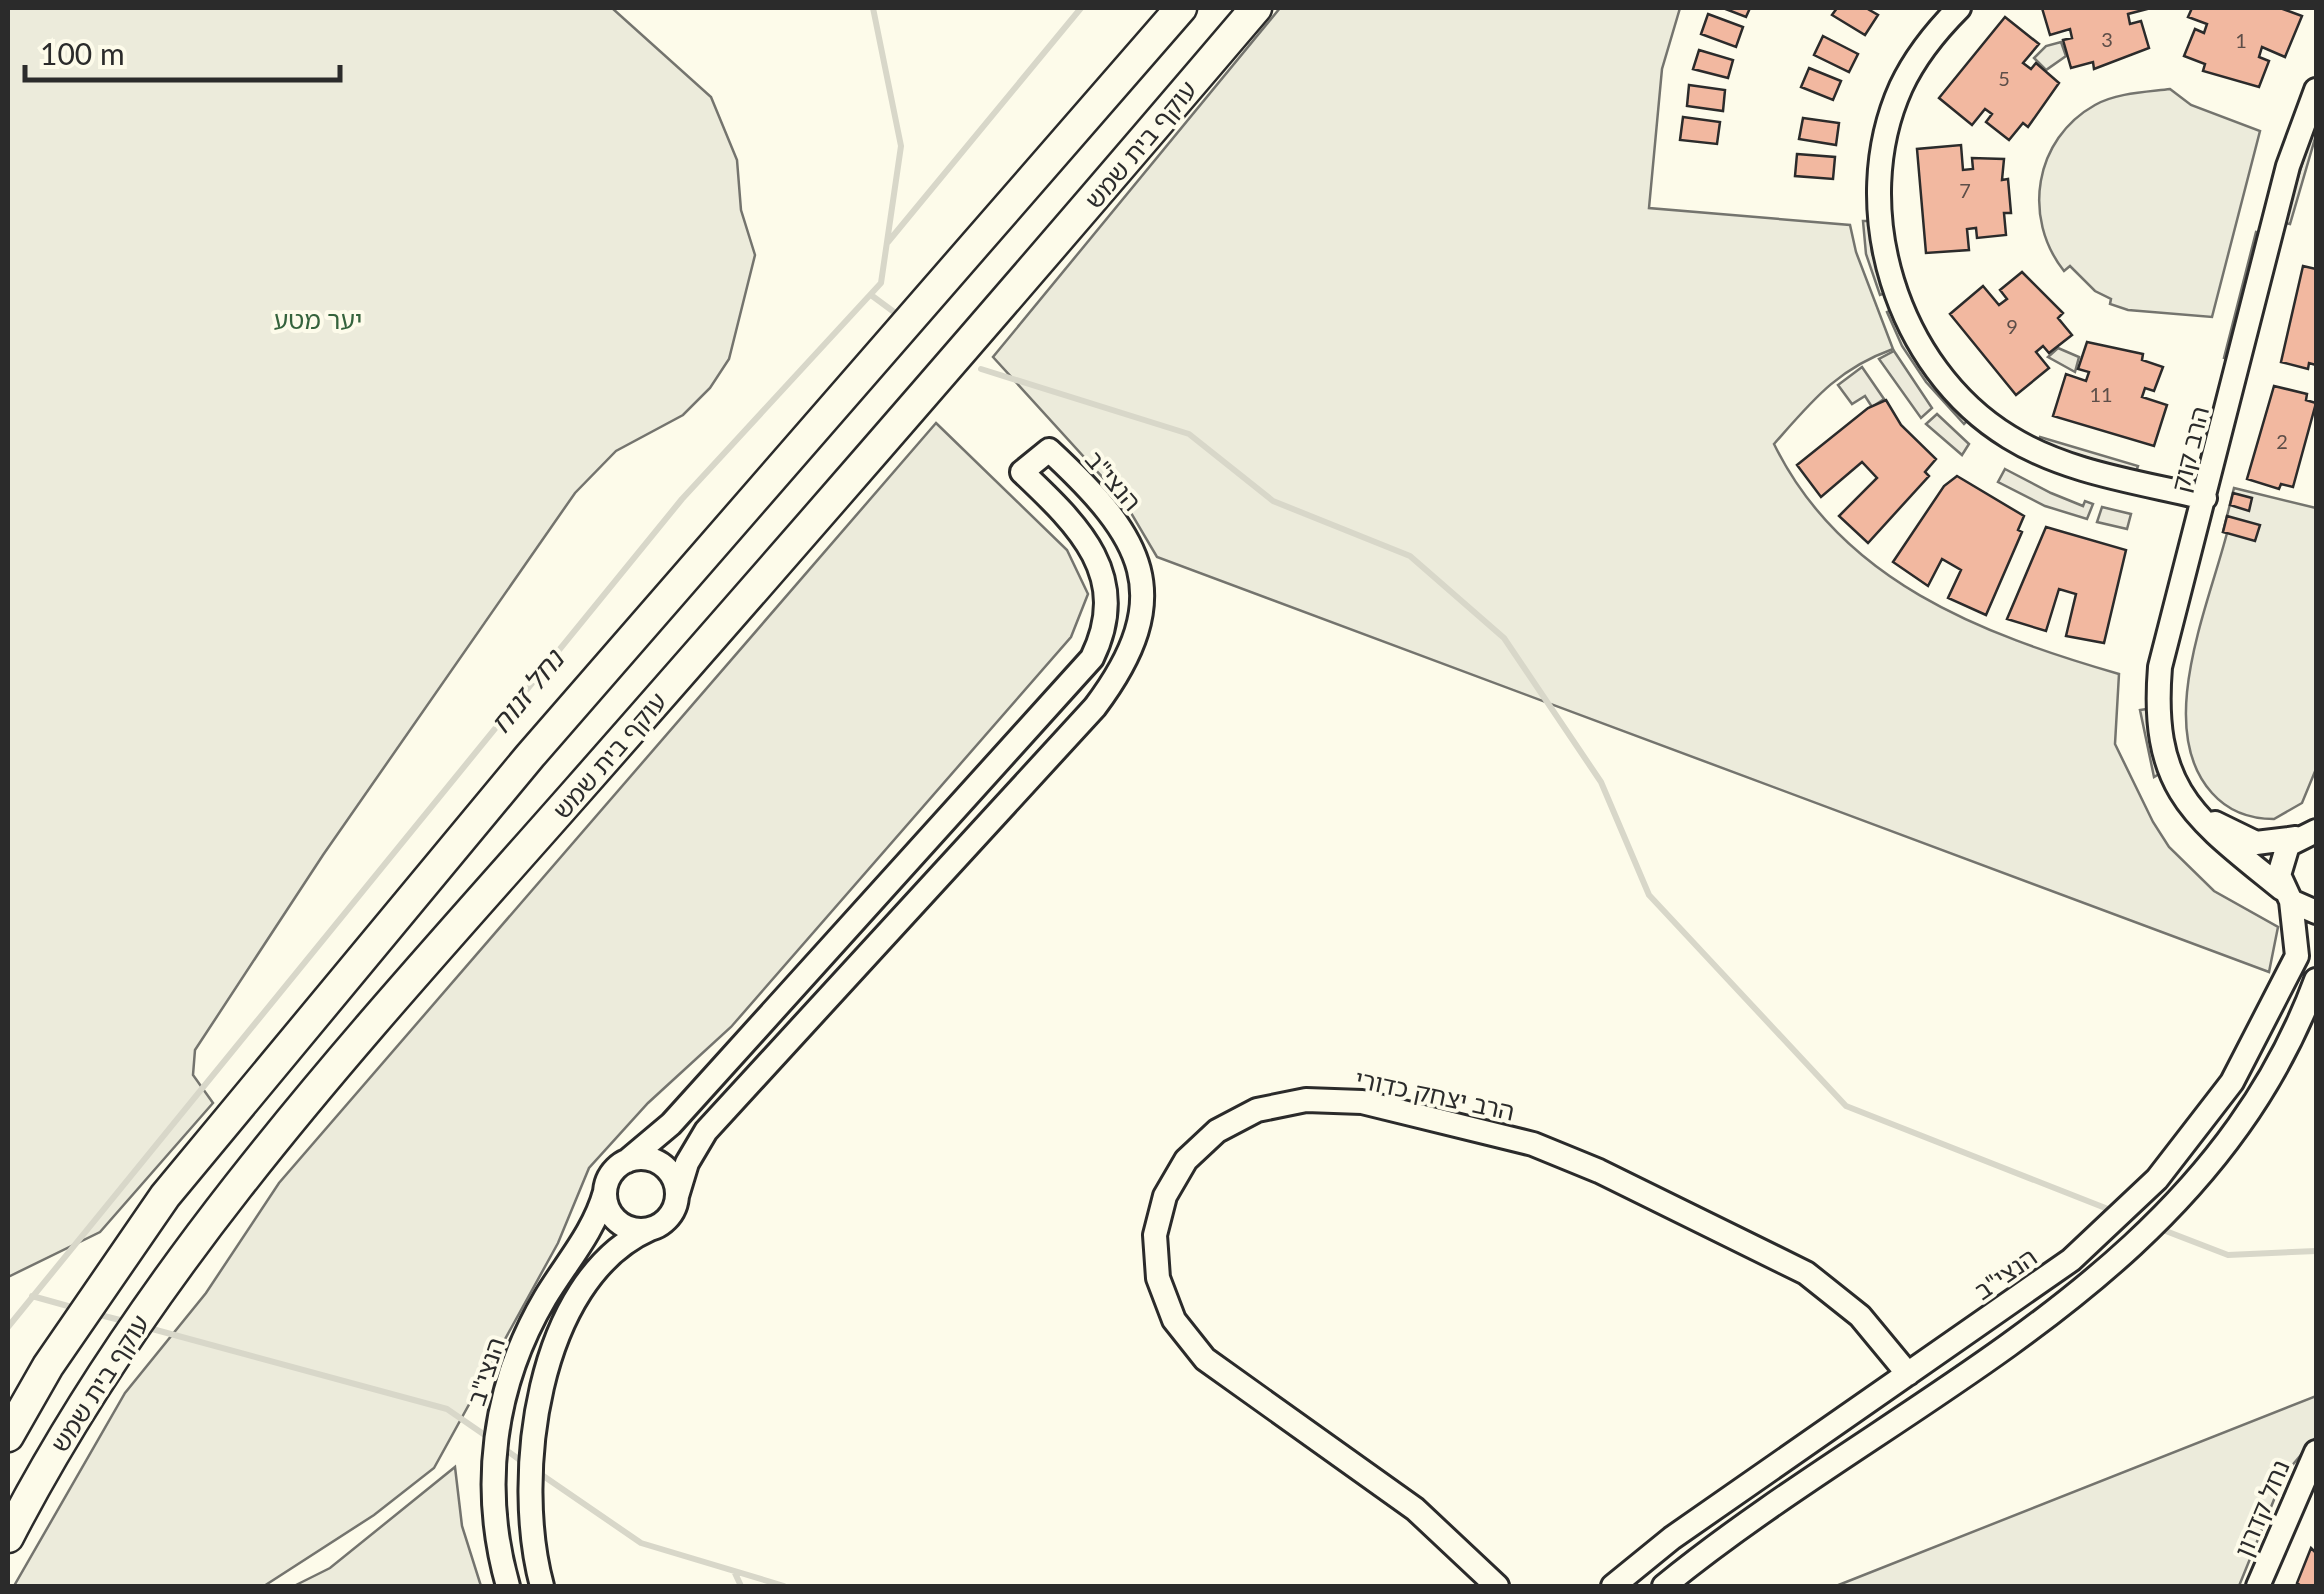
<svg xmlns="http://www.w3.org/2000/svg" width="2324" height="1594" viewBox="0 0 2324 1594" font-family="Lato,'Noto Sans Hebrew',sans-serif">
<rect width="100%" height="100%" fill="#fdfbea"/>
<!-- green -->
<path fill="#ecebdb" stroke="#74746e" stroke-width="2.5" d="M8 8H612L711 97 737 160 741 210 755 255 729 359 710 388 683 415 616 451 575 493 323 855 195 1050 193 1075 213 1103 100 1232 8 1277Z
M1280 8H1680L1662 69 1649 208 1850 225 1856 252 1893 349C1837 369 1812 401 1774 444 1841 581 1981 634 2119 674L2115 744 2153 822 2169 847 2214 891 2278 927 2269 972 1157 557 1124 501 993 357Z
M2170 89 2191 105 2260 131 2212 317 2128 310 2110 304 2111 299 2095 291 2070 266 2064 271C2022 218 2034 139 2095 105 2116 93 2146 92 2170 89Z
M936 423 1067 550 1088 594 1071 637 731 1027 648 1103 589 1168 558 1243 434 1468 374 1515 264 1586H14L125 1393 206 1293 279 1183Z
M2234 488 2316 508V769L2302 803 2274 819C2249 819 2228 811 2212 793 2154 729 2208 607 2227 533L2223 532Z
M2316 1396V1437L2284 1475 2239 1586H1836Z
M455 1467 462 1526 481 1586H294L330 1568Z"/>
<!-- parking -->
<path fill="#eceadb" stroke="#74746e" stroke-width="2.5" d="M2061 42 2066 56 2046 70 2034 58 2046 46Z
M2316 119V135L2290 224 2284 223Z
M1863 221H1870L1872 253 1886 293 1880 295 1866 254Z
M2256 232 2262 234 2230 360 2224 358Z
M1893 309 1968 420 1964 424 1926 382 1902 346 1887 312Z
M2058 348 2079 357 2075 372 2048 357Z
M1894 351 1932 408 1921 418 1879 359Z
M1862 367 1884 399 1872 407 1865 396 1852 404 1838 385Z
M1937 414 1969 444 1962 455 1926 424Z
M2040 437 2138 466 2136 472 2038 443Z
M2005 469 2051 493 2083 506 2085 501 2093 504 2087 519 2045 506 1998 482Z
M2102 507 2131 514 2127 529 2097 522Z
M2147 709 2159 774 2154 777 2140 710Z"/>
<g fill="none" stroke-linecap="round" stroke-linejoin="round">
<!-- stream -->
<path stroke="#d8d7c9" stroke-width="6" d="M888 242 1081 8
M871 295 894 312
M981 369 1189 434 1273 501 1410 556 1504 638 1601 782 1649 895 1846 1106 2113 1211
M2158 1228 2228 1255 2316 1251
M32 1296 75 1308
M96 1314 128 1322
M8 1327 682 499 881 283 901 146 873 8
M145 1327 447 1409 492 1440
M502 1447 524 1463
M539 1473 641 1543 784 1586
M734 1571 741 1586"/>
</g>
<!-- building -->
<path fill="#f2b8a0" stroke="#2b2b2b" stroke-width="2.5" d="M1723 8H1750L1746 17Z
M1837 8H1866L1878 15 1865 35 1832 15Z
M2042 8H2151L2128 14 2130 24 2141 21 2149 48 2094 69 2093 62 2071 68 2063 40 2072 38 2070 29 2050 35Z
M2192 8H2280L2302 16 2285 57 2262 47 2259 57 2269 61 2259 87 2203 71 2205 64 2184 56 2195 29 2204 33 2207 24 2188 17Z
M1708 14 1743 27 1736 47 1701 34Z
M2005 17 2039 44 2023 63 2031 69 2036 63 2059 83 2028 127 2023 123 2009 140 1986 122 1992 114 1985 109 1972 125 1939 98Z
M1823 36 1858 54 1849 72 1814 55Z
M1699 50 1733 60 1728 78 1693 69Z
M1809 68 1841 81 1833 100 1801 87Z
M1689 85 1725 90 1723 111 1687 106Z
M1683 117 1720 122 1717 144 1680 140Z
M1803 118 1839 123 1836 145 1799 139Z
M1961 145 1963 170 1973 169 1972 158 2004 159 2002 180 2008 179 2011 213H2004L2006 235 1977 238 1976 228 1967 229 1969 250 1926 253 1917 149Z
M1797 154 1835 157 1833 179 1795 176Z
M2303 266 2316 269V365L2309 363 2308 369 2281 362Z
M2022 272 2063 313 2058 318 2072 335 2049 353 2043 346 2036 352 2049 368 2016 395 1950 314 1983 286 1999 305 2007 299 2000 290Z
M2087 342 2143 354 2142 360 2163 367 2154 391 2145 388 2142 397 2167 405 2154 446 2053 416 2066 374 2086 381 2089 372 2078 369Z
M2274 386 2307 394 2306 400 2316 403 2293 487 2281 484 2279 489 2247 479Z
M1886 400 1901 425 1936 459 1925 472 1929 476 1868 543 1839 516 1877 478 1862 462 1821 497 1797 465 1868 408Z
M1957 476 2024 516 2018 530 2022 532 1986 615 1948 598 1961 570 1942 559 1928 586 1893 562 1944 486Z
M2233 493 2252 498 2249 511 2230 505Z
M2227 516 2260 525 2255 541 2223 532Z
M2046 527 2126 550 2104 643 2066 636 2076 594 2059 589 2046 631 2007 619Z
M2311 1548 2316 1553V1586H2301L2297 1583Z"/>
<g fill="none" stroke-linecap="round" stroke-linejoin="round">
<!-- minor casing -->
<g stroke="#2b2b2b" stroke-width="28">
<path id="minor" d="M1959 8C1936 31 1915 57 1901 87 1847 207 1896 368 2009 437 2067 473 2139 482 2205 498
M2215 823 2256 843 2296 838
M2316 831 2288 845 2279 875 2291 901 2316 912
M2282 889C2195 818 2150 791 2160 667L2288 166 2316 90
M605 1194a36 36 0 1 1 72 0a36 36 0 1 1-72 0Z
M627 1161 671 1124 1092 658C1132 576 1079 526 1022 472L1049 450C1143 537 1179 595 1095 707L706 1131 687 1163 677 1196
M508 1586C480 1488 493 1386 545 1298 566 1263 594 1232 605 1192
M542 1586C513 1480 535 1280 650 1229
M1497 1586 1415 1509 1205 1359 1174 1320 1158 1278 1155 1235 1165 1196 1186 1160 1217 1131 1257 1110 1306 1100 1362 1102 1533 1144 1599 1171 1806 1273 1860 1316 1908 1374
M1613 1586 1672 1538 2071 1260 2157 1179 2232 1082 2297 956 2291 901
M1664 1586C1897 1396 2204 1283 2316 980
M2258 1586 2316 1452"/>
</g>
<!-- major casing -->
<g stroke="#2b2b2b" stroke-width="35">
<path id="major" d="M8 1436 48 1366 165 1196 530 756 1181 8
M8 1537C153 1256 371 1025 579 789 807 530 1033 270 1256 8"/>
</g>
<!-- minor -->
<use href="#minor" stroke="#fdfbea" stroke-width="22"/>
<!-- major -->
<use href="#major" stroke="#fdfbea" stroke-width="30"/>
</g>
<g text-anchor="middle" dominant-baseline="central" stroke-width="8" stroke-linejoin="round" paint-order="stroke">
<!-- number labels -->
<g font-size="20" fill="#5d4e48">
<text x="2107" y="39">3</text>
<text x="2241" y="40">1</text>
<text x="2004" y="78">5</text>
<text x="1965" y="190">7</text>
<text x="2012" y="326">9</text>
<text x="2101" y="394">11</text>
<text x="2282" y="441">2</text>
</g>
<!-- street labels -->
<g font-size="25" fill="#2b2b2b" stroke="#fdfbea">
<text transform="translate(1140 144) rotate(-50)">עוקף בית שמש</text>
<text transform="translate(2189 449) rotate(-76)">הרב קוק</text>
<text transform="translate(1114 480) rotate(49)">הנצי"ב</text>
<text transform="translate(609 755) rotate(-49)">עוקף בית שמש</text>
<text transform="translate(1435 1094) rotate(12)">הרב יצחק כדורי</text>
<text transform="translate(2005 1273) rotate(-35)">הנצי"ב</text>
<text transform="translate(485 1371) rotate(-72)">הנצי"ב</text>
<text transform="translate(99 1383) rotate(-57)">עוקף בית שמש</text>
<text transform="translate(2261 1508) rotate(-67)">נחל קדרון</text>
</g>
<!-- park labels -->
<g font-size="25" fill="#34623c" stroke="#fdfbea">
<text x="318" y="319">יער מטע</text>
</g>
<!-- water labels -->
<g font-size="28" font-style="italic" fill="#2b2b2b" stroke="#fdfbea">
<text transform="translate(526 691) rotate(-51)">נחל זנוח</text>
</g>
</g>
<!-- border -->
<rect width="2324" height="1594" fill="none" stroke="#2b2b2b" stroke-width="20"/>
<!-- scale -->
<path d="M25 65v15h315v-15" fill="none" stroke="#2b2b2b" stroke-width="5"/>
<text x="40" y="65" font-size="30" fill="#2b2b2b" stroke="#fdfbea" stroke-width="8" paint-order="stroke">100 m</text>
</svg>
